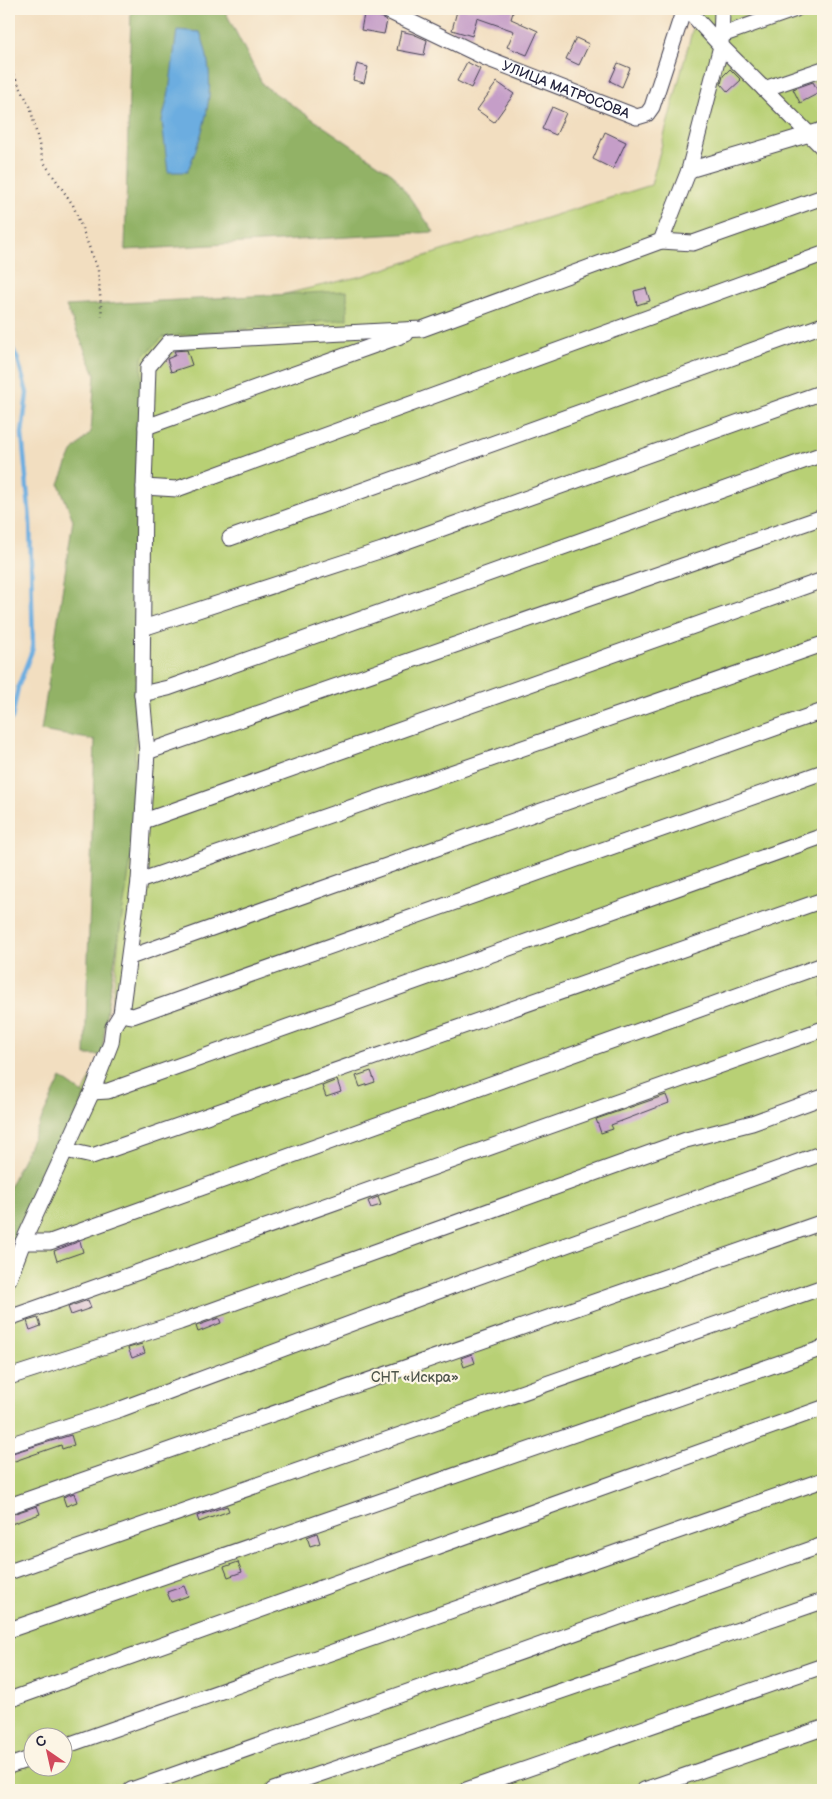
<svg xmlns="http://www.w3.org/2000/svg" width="832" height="1799" viewBox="0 0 832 1799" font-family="'Balsamiq Sans',sans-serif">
<rect width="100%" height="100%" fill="#fcf5e5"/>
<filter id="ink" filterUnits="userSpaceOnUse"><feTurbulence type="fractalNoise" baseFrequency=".02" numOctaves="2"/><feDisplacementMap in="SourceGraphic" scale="10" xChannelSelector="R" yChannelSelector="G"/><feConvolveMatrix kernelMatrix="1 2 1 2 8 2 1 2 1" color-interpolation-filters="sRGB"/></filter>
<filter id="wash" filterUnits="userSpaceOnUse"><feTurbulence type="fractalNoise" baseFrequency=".0096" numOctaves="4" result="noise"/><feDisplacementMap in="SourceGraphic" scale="20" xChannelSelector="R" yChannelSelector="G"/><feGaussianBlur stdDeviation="1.12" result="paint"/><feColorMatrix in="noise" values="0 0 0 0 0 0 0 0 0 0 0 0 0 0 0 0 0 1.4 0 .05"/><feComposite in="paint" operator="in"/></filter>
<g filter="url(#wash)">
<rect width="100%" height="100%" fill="#f2dec0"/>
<!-- green -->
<path fill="#b8d075" stroke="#6d7958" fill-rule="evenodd" d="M698 9H823V1790H9V1258L108 1039 127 864 113 334 362 276 651 185ZM32 1736H62V1766H32Z"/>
<!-- forest -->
<path fill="#92b266" stroke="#5a6a50" d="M131 9H224L263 85 393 174 434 232 125 250Z
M347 291V319L163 337 142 358 133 847 107 1009 102 1055H85L95 740 41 731 73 520 59 484 72 452 91 432 95 374 66 306Z
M61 1078 85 1095 9 1255V1188Z"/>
<!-- water -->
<path fill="#6cade0" stroke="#47688e" d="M177 30 200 32C219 82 207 125 187 172H168L162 121 169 92Z"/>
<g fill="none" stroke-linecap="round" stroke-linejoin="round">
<!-- stream -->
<path stroke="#6cade0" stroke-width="4.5" d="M9 341 18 360 27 393 22 434 30 520 33 648 18 687 12 718 9 722"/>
</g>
<g id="blocks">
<!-- building -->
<path fill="#c59ec8" d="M365 9H375L377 15 387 21 384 34 361 30Z
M456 9H514L511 19 538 31 527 55 507 47 514 31 477 18 472 36 452 30 457 11Z
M401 31 413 34 427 40 424 55 397 50Z
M576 38 589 44 579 65 566 59Z
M467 62 480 69 471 88 457 81Z
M618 63 630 68 622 87 610 81Z
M357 64 368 67 364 83 353 80Z
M730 69 741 80 728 92 721 84 723 76Z
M497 82 514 94 494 122 477 110Z
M813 82 819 93 800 103 793 89Z
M552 107 566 113 556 135 542 129Z
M605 132 626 142 613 169 593 159Z
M646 288 650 301 637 305 634 291Z
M187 350 192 365 171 372 167 359 176 355 174 351Z
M371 1071 375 1082 360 1087 356 1076Z
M337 1080 341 1092 326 1097 322 1086Z
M666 1095 669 1103 611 1125 613 1129 601 1133 596 1119Z
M378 1197 381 1205 371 1208 368 1201Z
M80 1241 83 1252 57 1261 54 1251Z
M88 1300 91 1308 71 1315 68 1307Z
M38 1318 41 1326 30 1330 27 1321Z
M219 1318 221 1323 198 1332 196 1326Z
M142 1344 145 1353 132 1358 128 1348Z
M472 1354 475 1363 464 1367 461 1358Z
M71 1435 74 1445 62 1449 61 1445 9 1463V1454Z
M74 1493 77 1502 66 1506 63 1497Z
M37 1506 40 1514 11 1524 9 1515Z
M227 1506 229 1511 199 1522 197 1516Z
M317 1533 320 1543 310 1546 307 1537Z
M238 1562 242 1572 228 1577 224 1567Z
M184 1586 188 1596 171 1602 167 1592Z"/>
</g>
</g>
<g filter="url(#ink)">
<use href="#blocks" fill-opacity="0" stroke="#413e4f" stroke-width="1"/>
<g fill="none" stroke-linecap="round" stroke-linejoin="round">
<!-- minor casing -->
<g stroke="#413e4f" stroke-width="17">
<g id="minor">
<path id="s1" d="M384 9 486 58 637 117 647 114 652 107 684 9"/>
<path d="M687 9 721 46 823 148"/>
<path d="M719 36 796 9"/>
<path d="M764 89 823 69"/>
<path d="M689 170 823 130"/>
<path d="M661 241 693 243 823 197"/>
<path d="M146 427 406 334"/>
<path d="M144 487 177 489 823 254"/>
<path d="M230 538 823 325"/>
<path d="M143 628 382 550 823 392"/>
<path d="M142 694 168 688 823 454"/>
<path d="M147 752 823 517"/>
<path d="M144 821 823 580"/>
<path d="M139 881 823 644"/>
<path d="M130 957 823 711"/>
<path d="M121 1014 133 1016 823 772"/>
<path d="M92 1092 108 1091 823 836"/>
<path d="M65 1150 92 1156 823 900"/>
<path d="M23 1242H50L823 965"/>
<path d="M9 1279 23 1242 92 1092 111 1043 113 1027 121 1014 139 881 147 752 142 694 144 487 148 367 169 342 422 329 661 241 689 170 721 46 722 9"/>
<path d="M9 1318 823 1029"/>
<path d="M9 1377 180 1322 686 1140 752 1123 823 1097"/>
<path d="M9 1445 121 1409 452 1286 823 1153"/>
<path d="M9 1506 823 1222"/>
<path d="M9 1572 823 1287"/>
<path d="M9 1630 823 1348"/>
<path d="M9 1700 823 1408"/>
<path d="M62 1747 823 1480"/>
<path d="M9 1766 32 1758"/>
<path d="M131 1790 823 1545"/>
<path d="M273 1790 823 1601"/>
<path d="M466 1790 823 1666"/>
<path d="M644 1790 823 1728"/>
</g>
</g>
<!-- path -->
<path stroke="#413e4f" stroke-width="2.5" stroke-dasharray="1 4" stroke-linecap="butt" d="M9 66 30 106 43 161 73 205 98 270 102 318"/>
<!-- minor -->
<use href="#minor" stroke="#fff" stroke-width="15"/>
</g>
</g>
<g text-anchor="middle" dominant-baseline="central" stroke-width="4.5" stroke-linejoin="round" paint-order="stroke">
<!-- street labels -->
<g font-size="14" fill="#22223b" stroke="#fcf5e5">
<text stroke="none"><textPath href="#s1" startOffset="199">УЛИЦА МАТРОСОВА</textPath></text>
</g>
<!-- park labels -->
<g font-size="14" fill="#4f564c" stroke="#fcf5e5">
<text x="415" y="1377">СНТ «Искра»</text>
</g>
</g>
<!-- margin -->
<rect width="832" height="1799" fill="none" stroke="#fcf5e5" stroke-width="30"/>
<!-- north arrow -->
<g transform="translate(48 1752) rotate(326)"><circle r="24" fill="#fcf5e5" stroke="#a5a1a1"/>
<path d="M0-4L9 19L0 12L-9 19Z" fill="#d1495b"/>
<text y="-8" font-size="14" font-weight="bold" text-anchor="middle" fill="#22223b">С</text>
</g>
</svg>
